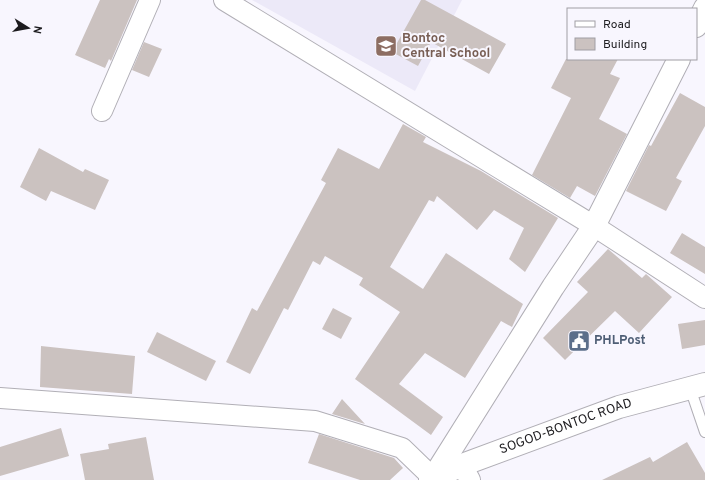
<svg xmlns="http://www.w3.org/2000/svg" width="705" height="480" viewBox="0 0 705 480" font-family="Overpass,sans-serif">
<rect width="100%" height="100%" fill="#f8f6fe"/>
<!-- built -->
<path fill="#ece9f8" d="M252 0H462L415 91Z"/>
<!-- building -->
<path fill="#cbc2c0" d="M100 0H137L111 61 109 59 105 68 75 55Z
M421 0H425L506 44 489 74 431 42 418 66 392 52Z
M144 42 162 49 149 77 132 70Z
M566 59H618L610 74 620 78 599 119 627 134 595 196 577 186 570 198 532 175 571 98 551 88Z
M680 93 705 107V126L676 178 682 181 666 211 626 191 649 145 651 146Z
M403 124 426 137 423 142 481 171 558 218 525 272 509 259 524 228 494 210 477 230 437 196 434 202 429 200 390 267 423 289 446 253 523 304 512 327 501 321 465 378 425 353 399 384 443 417 431 435 355 379 400 312 359 285 363 278 325 256 320 265 313 261 288 310 284 308 250 374 226 362 252 308 257 311 326 183 321 180 338 148 379 169Z
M39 148 83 172 85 169 109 180 95 210 51 191 46 201 20 187Z
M682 233 705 247V274L670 253Z
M608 249 642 278 646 274 672 297 639 333 615 311 565 360 543 338 588 292 577 282Z
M333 308 352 318 341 339 322 329Z
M705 320V345L682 349 678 324Z
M157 332 216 361 206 381 147 352Z
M41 346 135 356 132 394 40 387Z
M342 399 365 424 332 414Z
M61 428 69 456 0 476V447Z
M319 434 394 458 403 468 390 480H360L308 463Z
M146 437 154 480H85L80 454 109 449 108 444Z
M687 442 705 473V480H602L650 457 653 462Z"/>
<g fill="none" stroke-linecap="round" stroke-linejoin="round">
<!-- service casing -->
<g stroke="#b1afb6" stroke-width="12">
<path id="service" d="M690 388 705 432"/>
</g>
<!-- minor casing -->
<g stroke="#b1afb6" stroke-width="22">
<path id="minor" d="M224 0 594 226 705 298
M102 111 150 0
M0 398 315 421 402 448 433 478
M462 465 470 480"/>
</g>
<!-- tertiary casing -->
<g stroke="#b1afb6" stroke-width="24">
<path id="tertiary" d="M696 26 705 8
M433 478 553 287 594 226 679 59"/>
</g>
<!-- primary casing -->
<g stroke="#b1afb6" stroke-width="24">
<g id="primary">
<path id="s1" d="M430 480 462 465 619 407 705 384"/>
</g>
</g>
<!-- service -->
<use href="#service" stroke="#fff" stroke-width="10"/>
<!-- minor -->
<use href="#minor" stroke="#fff" stroke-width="20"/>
<!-- tertiary -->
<use href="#tertiary" stroke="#fff" stroke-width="22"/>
<!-- primary -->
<use href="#primary" stroke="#fff" stroke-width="22"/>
</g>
<!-- icons -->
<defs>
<g id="school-square" transform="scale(1.15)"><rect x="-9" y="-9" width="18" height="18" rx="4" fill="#8d6e63" stroke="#f8f6fe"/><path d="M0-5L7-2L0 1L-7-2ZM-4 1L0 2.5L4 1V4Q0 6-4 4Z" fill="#fff"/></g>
<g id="civic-square" transform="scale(1.15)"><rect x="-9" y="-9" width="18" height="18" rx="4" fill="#5c6f8a" stroke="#f8f6fe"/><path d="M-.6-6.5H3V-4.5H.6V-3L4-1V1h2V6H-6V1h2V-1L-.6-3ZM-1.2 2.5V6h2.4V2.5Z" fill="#fff"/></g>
</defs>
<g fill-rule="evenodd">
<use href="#school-square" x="386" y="46"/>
<use href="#civic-square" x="579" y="341"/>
</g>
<g text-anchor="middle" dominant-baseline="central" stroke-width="4" stroke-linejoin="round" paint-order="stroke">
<!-- education labels -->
<g font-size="13" font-weight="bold" fill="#785e54" stroke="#f8f6fe" text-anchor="start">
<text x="402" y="39">Bontoc<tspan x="402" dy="15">Central School</tspan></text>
</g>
<!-- service labels -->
<g font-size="13" font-weight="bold" fill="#4e5e75" stroke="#f8f6fe" text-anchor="start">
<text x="594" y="341">PHLPost</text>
</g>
<!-- street labels -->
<g font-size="13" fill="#1c1b1e" stroke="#f8f6fe">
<text stroke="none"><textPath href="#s1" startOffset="146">SOGOD-BONTOC ROAD</textPath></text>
</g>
</g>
<!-- legend -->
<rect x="567" y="8" width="130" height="52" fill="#f8f6fe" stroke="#a09ea4"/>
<rect x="575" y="21" width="20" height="6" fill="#ffffff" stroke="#a09ea4"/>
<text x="603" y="28" font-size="12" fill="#1c1b1e">Road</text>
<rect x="575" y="38" width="20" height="12" fill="#cbc2c0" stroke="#a09ea4"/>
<text x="603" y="48" font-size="12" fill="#1c1b1e">Building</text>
<!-- north arrow -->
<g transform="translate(28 28) rotate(101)" stroke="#f8f6fe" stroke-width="3" paint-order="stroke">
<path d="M0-3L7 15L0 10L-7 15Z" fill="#1c1b1e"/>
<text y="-6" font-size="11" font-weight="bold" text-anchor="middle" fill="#1c1b1e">N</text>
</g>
</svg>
